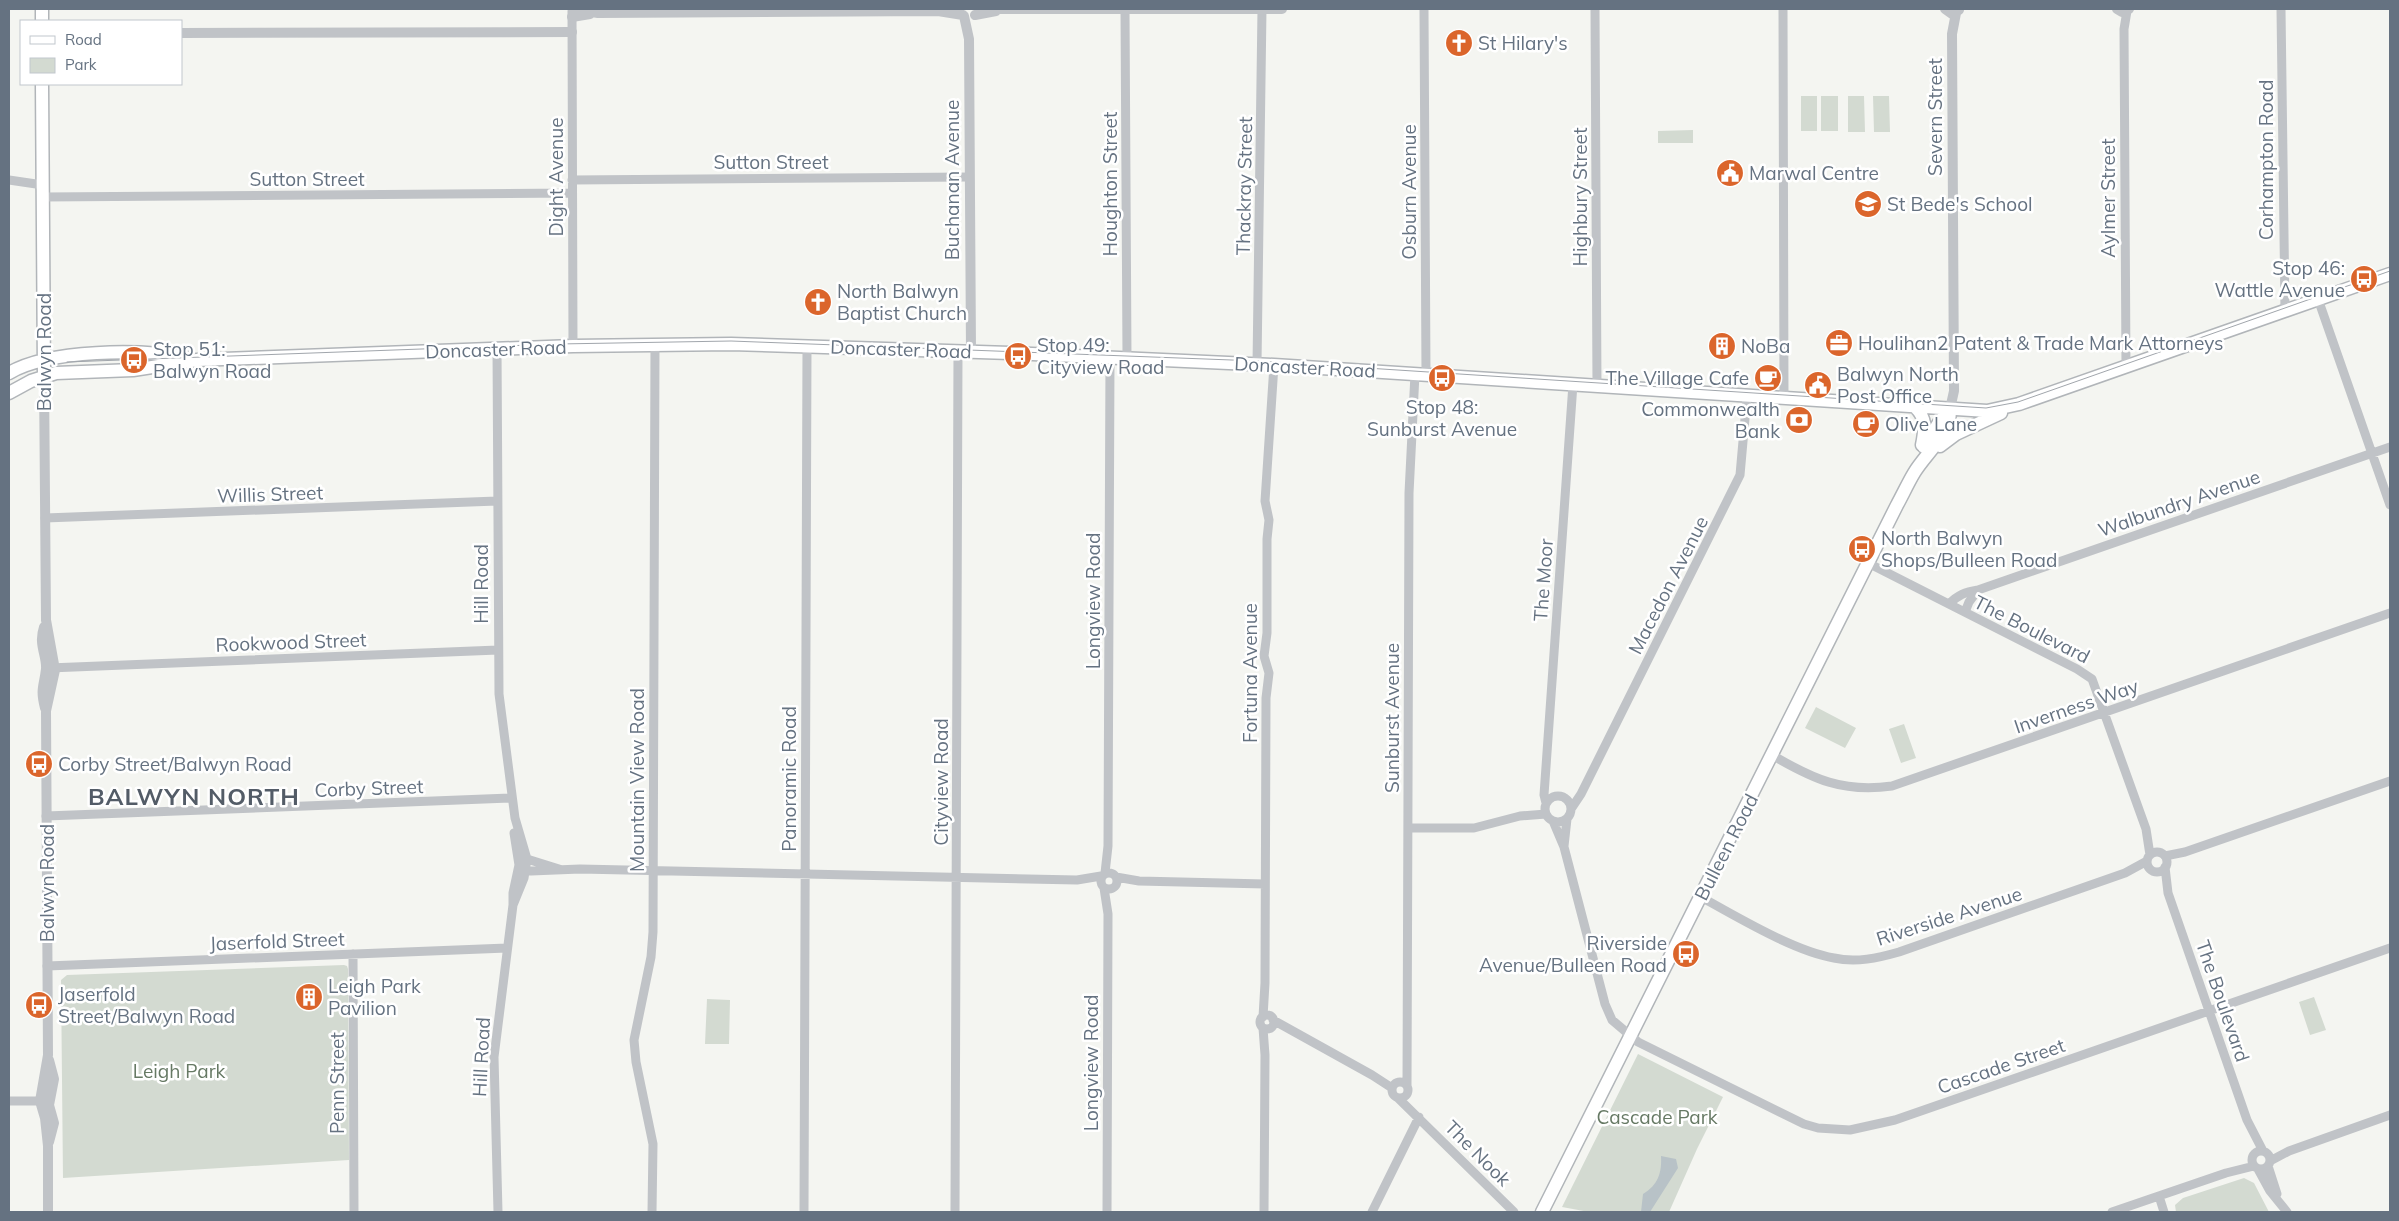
<svg xmlns="http://www.w3.org/2000/svg" width="2399" height="1221" viewBox="0 0 2399 1221" font-family="Mulish,sans-serif">
<rect width="100%" height="100%" fill="#f4f5f1"/>
<!-- green -->
<path fill="#d3dad1" d="M1801 96H1817V131H1801Z
M1821 96H1838V131H1821Z
M1848 96H1864L1865 132H1848Z
M1873 96H1889L1890 132H1874Z
M1693 130V143H1658V131Z
M1816 707 1856 728 1845 748 1805 728Z
M1904 724 1916 758 1901 763 1889 729Z
M344 965 347 966 348 969 349 1160 63 1178 61 980 67 975Z
M2314 997 2326 1030 2310 1035 2299 1002Z
M707 999 730 1000 729 1044H705Z
M1638 1054 1723 1097 1697 1149 1669 1212H1589L1562 1207Z
M2244 1178 2254 1183 2269 1212H2176L2175 1205 2183 1198Z"/>
<!-- water -->
<path fill="#b8c2c7" d="M1661 1156 1676 1159 1678 1168 1650 1212H1641L1643 1194C1658 1185 1662 1173 1661 1156Z"/>
<g fill="none" stroke-linecap="round" stroke-linejoin="round">
<!-- primary casing -->
<g stroke="#b1b5b9" stroke-width="15">
<path id="primary" d="M42 9V21
M42 84 44 376
M9 373C50 349 141 349 188 358
M9 393 31 381 56 373 133 370 197 360 573 346 731 344 1010 353 1274 365 1987 411 2019 404 2390 274
M1915 407C1927 418 1925 430 1922 445
M1940 446 1956 434 2001 413
M1924 447 1940 421 1950 409
M1542 1212 1897 505C1903 494 1908 483 1914 473 1926 453 1951 434 1950 409"/>
</g>
<!-- minor -->
<path stroke="#c0c3c7" stroke-width="9" d="M1424 9 1426 374
M1595 9 1597 386
M1783 9 1784 398
M2281 9 2285 310
M1125 10 1127 357
M572 11 573 346
M9 180 43 185
M572 180 969 177
M43 197 572 193
M2318 299 2390 505
M497 348 499 694 515 818 527 859 524 878 513 905
M1257 364 1262 9
M2126 366 2124 29 2127 11
M45 518 497 501
M1868 563 2077 669 2092 679 2146 829 2150 855
M1949 604C1958 595 1965 592 1978 590L2390 447
M1965 612 1969 602 1978 590
M49 668 498 650
M1772 755C1813 779 1843 793 1892 786L2390 613
M1545 809a13 13 0 1 1 26 0a13 13 0 1 1-26 0Z
M1546 803 1544 795 1573 384
M1571 809 1581 794 1740 475 1747 396
M46 816 512 798
M1553 821 1564 847 1605 1004 1612 1020 1638 1042 1804 1124 1818 1128 1850 1130 1895 1120 2390 948
M1408 828H1474L1520 816 1546 814
M1564 846 1567 819
M2147 862a10 10 0 1 1 20 0a10 10 0 1 1-20 0Z
M2165 856 2185 852 2390 781
M2165 867 2168 893 2247 1120 2263 1151
M559 869 527 859 522 860 519 865 524 870 531 871 580 869 1077 880 1101 876
M1101 881a8 8 0 1 1 16 0a8 8 0 1 1-16 0Z
M1105 873 1108 846 1110 357
M1116 877 1139 881 1265 884
M1104 888 1108 914 1107 1212
M1701 897C1737 917 1794 951 1834 958 1856 963 1878 958 1899 952L2125 873 2147 861
M353 954 354 1212
M47 966 507 948
M1260 1022a7 7 0 1 1 14 0a7 7 0 1 1-14 0Z
M1263 1017 1265 983 1266 698 1269 673 1264 656 1267 633V539L1269 520 1265 501 1274 365
M1273 1020 1372 1075 1392 1088
M1263 1028 1265 1055 1264 1212
M1392 1090a8 8 0 1 1 16 0a8 8 0 1 1-16 0Z
M1407 1085 1409 493 1415 374
M1398 1098 1514 1212
M9 1101H46
M2252 1160a9 9 0 1 1 18 0a9 9 0 1 1-18 0Z
M2270 1161 2289 1151 2390 1115
M2268 1166 2277 1194
M2258 1169 2270 1191 2287 1212
M2159 1196 2164 1212
M498 1212 494 1057 513 905V893L519 865 514 833
M652 1212 653 1144 636 1062 634 1040 651 957 653 932 655 344
M804 1212 807 346
M955 1212 958 351
M1372 1212 1419 1117
M2112 1212 2226 1173 2254 1166"/>
<!-- tertiary -->
<path stroke="#c0c3c7" stroke-width="10" d="M573 9 598 13 938 11 963 15
M990 9H1282
M1945 9 1952 14 1959 10
M2117 9 2122 12 2129 9
M975 15 996 11
M964 16 969 39 971 352
M572 17 590 14
M181 33 572 32
M44 376 46 620 55 670 46 711 48 1055 40 1101 45 1118 48 1146V1212
M1950 409 1954 391 1952 34 1956 13
M44 627C38 645 47 655 46 669 44 687 40 688 45 708
M49 1142 54 1123 49 1105 54 1079 49 1060"/>
<!-- primary -->
<use href="#primary" stroke="#fff" stroke-width="12"/>
<!-- tram -->
<path stroke="#a1a6ac" stroke-width="1" d="M67 362 558 344 731 341 1258 361 1986 408 2018 402 2390 271"/>
</g>
<!-- icons -->
<defs>
<g id="church-disc" transform="scale(1.4375)"><circle r="9.5" fill="#db652b" stroke="#fff"/><path d="M-1.2-6h2.4v3.5h3.3v2.4h-3.3V6h-2.4V-.1h-3.3v-2.4h3.3Z" fill="#fff"/></g>
<g id="civic-disc" transform="scale(1.4375)"><circle r="9.5" fill="#db652b" stroke="#fff"/><path d="M-.6-6.5H3V-4.5H.6V-3L4-1V1h2V6H-6V1h2V-1L-.6-3ZM-1.2 2.5V6h2.4V2.5Z" fill="#fff"/></g>
<g id="school-disc" transform="scale(1.4375)"><circle r="9.5" fill="#db652b" stroke="#fff"/><path d="M0-5L7-2L0 1L-7-2ZM-4 1L0 2.5L4 1V4Q0 6-4 4Z" fill="#fff"/></g>
<g id="bus-disc" transform="scale(1.4375)"><circle r="9.5" fill="#db652b" stroke="#fff"/><path d="M-5-6H5V4H4V6H2V4H-2V6H-4V4H-5ZM-3.5-4V0h7V-4ZM-3.5 1.2v1.5H-2V1.2ZM2 1.2v1.5H3.5V1.2Z" fill="#fff"/></g>
<g id="office-disc" transform="scale(1.4375)"><circle r="9.5" fill="#db652b" stroke="#fff"/><path d="M-6-3h4V-5.5h4V-3h4V5H-6ZM-1-4.5V-3h2v-1.5ZM-6 0V1H6V0Z" fill="#fff"/></g>
<g id="building-disc" transform="scale(1.4375)"><circle r="9.5" fill="#db652b" stroke="#fff"/><path d="M-4-6H4V6H1V3H-1V6H-4ZM-2.5-4.3h1.7v1.8h-1.7ZM.8-4.3h1.7v1.8H.8ZM-2.5-1h1.7V.8h-1.7ZM.8-1h1.7V.8H.8Z" fill="#fff"/></g>
<g id="cafe-disc" transform="scale(1.4375)"><circle r="9.5" fill="#db652b" stroke="#fff"/><path d="M-5.5-4.5H6V0H3Q3 3.5 0 3.5H-2.5Q-5.5 3.5-5.5 0ZM3-3.2v2h1.7v-2ZM-6 4.5H4V6H-6Z" fill="#fff"/></g>
<g id="bank-disc" transform="scale(1.4375)"><circle r="9.5" fill="#db652b" stroke="#fff"/><path d="M-6-4H6V4H-6ZM0-2.3a2.3 2.3 0 1 0 0 4.6a2.3 2.3 0 1 0 0-4.6Z" fill="#fff"/></g>
</defs>
<g fill-rule="evenodd">
<use href="#church-disc" x="1459" y="43"/>
<use href="#civic-disc" x="1730" y="173"/>
<use href="#school-disc" x="1868" y="204"/>
<use href="#bus-disc" x="2364" y="279"/>
<use href="#church-disc" x="818" y="302"/>
<use href="#office-disc" x="1839" y="343"/>
<use href="#building-disc" x="1722" y="346"/>
<use href="#bus-disc" x="1018" y="356"/>
<use href="#bus-disc" x="134" y="360"/>
<use href="#bus-disc" x="1442" y="378"/>
<use href="#cafe-disc" x="1768" y="378"/>
<use href="#civic-disc" x="1818" y="385"/>
<use href="#bank-disc" x="1799" y="420"/>
<use href="#cafe-disc" x="1866" y="424"/>
<use href="#bus-disc" x="1862" y="549"/>
<use href="#bus-disc" x="39" y="764"/>
<use href="#bus-disc" x="1686" y="954"/>
<use href="#building-disc" x="309" y="997"/>
<use href="#bus-disc" x="39" y="1005"/>
</g>
<g text-anchor="middle" dominant-baseline="central" stroke-width="5" stroke-linejoin="round" paint-order="stroke">
<!-- poi labels -->
<g font-size="19" fill="#657281" stroke="#fff" text-anchor="start">
<text x="1478" y="43">St Hilary's</text>
<text x="1749" y="173">Marwal Centre</text>
<text x="1887" y="204">St Bede's School</text>
<text x="2345" y="268" text-anchor="end">Stop 46:<tspan x="2345" dy="22">Wattle Avenue</tspan></text>
<text x="837" y="291">North Balwyn<tspan x="837" dy="22">Baptist Church</tspan></text>
<text x="1858" y="343">Houlihan2 Patent &amp; Trade Mark Attorneys</text>
<text x="1037" y="345">Stop 49:<tspan x="1037" dy="22">Cityview Road</tspan></text>
<text x="1741" y="346">NoBa</text>
<text x="153" y="349">Stop 51:<tspan x="153" dy="22">Balwyn Road</tspan></text>
<text x="1837" y="374">Balwyn North<tspan x="1837" dy="22">Post Office</tspan></text>
<text x="1749" y="378" text-anchor="end">The Village Cafe</text>
<text x="1442" y="407" text-anchor="middle">Stop 48:<tspan x="1442" dy="22">Sunburst Avenue</tspan></text>
<text x="1780" y="409" text-anchor="end">Commonwealth<tspan x="1780" dy="22">Bank</tspan></text>
<text x="1885" y="424">Olive Lane</text>
<text x="1881" y="538">North Balwyn<tspan x="1881" dy="22">Shops/Bulleen Road</tspan></text>
<text x="58" y="764">Corby Street/Balwyn Road</text>
<text x="1667" y="943" text-anchor="end">Riverside<tspan x="1667" dy="22">Avenue/Bulleen Road</tspan></text>
<text x="328" y="986">Leigh Park<tspan x="328" dy="22">Pavilion</tspan></text>
<text x="58" y="994">Jaserfold<tspan x="58" dy="22">Street/Balwyn Road</tspan></text>
</g>
<!-- street labels -->
<g font-size="19" fill="#657281" stroke="#fff">
<text transform="translate(1935 117) rotate(-90)">Severn Street</text>
<text transform="translate(2266 160) rotate(-90)">Corhampton Road</text>
<text x="771" y="162">Sutton Street</text>
<text transform="translate(556 177) rotate(-90)">Dight Avenue</text>
<text x="307" y="179">Sutton Street</text>
<text transform="translate(952 180) rotate(-90)">Buchanan Avenue</text>
<text transform="translate(1110 184) rotate(-90)">Houghton Street</text>
<text transform="translate(1244 186) rotate(-89)">Thackray Street</text>
<text transform="translate(1409 192) rotate(-90)">Osburn Avenue</text>
<text transform="translate(1580 197) rotate(-90)">Highbury Street</text>
<text transform="translate(2108 198) rotate(-90)">Aylmer Street</text>
<text transform="translate(496 349) rotate(-2)">Doncaster Road</text>
<text transform="translate(901 349) rotate(2)">Doncaster Road</text>
<text transform="translate(44 352) rotate(-90)">Balwyn Road</text>
<text transform="translate(1305 367) rotate(3)">Doncaster Road</text>
<text transform="translate(270 494) rotate(-2)">Willis Street</text>
<text transform="translate(2179 503) rotate(-19)">Walbundry Avenue</text>
<text transform="translate(1543 580) rotate(-86)">The Moor</text>
<text transform="translate(481 584) rotate(-90)">Hill Road</text>
<text transform="translate(1668 585) rotate(-63)">Macedon Avenue</text>
<text transform="translate(1093 601) rotate(-90)">Longview Road</text>
<text transform="translate(2032 629) rotate(27)">The Boulevard</text>
<text transform="translate(291 642) rotate(-2)">Rookwood Street</text>
<text transform="translate(1250 673) rotate(-90)">Fortuna Avenue</text>
<text transform="translate(2076 706) rotate(-19)">Inverness Way</text>
<text transform="translate(1392 718) rotate(-90)">Sunburst Avenue</text>
<text transform="translate(789 779) rotate(-90)">Panoramic Road</text>
<text transform="translate(637 780) rotate(-90)">Mountain View Road</text>
<text transform="translate(941 782) rotate(-90)">Cityview Road</text>
<text transform="translate(369 788) rotate(-2)">Corby Street</text>
<text transform="translate(1726 847) rotate(-63)">Bulleen Road</text>
<text transform="translate(47 883) rotate(-90)">Balwyn Road</text>
<text transform="translate(1949 916) rotate(-18)">Riverside Avenue</text>
<text transform="translate(277 941) rotate(-2)">Jaserfold Street</text>
<text transform="translate(2223 1001) rotate(71)">The Boulevard</text>
<text transform="translate(481 1057) rotate(-87)">Hill Road</text>
<text transform="translate(1091 1063) rotate(-90)">Longview Road</text>
<text transform="translate(2001 1066) rotate(-19)">Cascade Street</text>
<text transform="translate(337 1083) rotate(-90)">Penn Street</text>
<text transform="translate(1478 1153) rotate(45)">The Nook</text>
</g>
<!-- park labels -->
<g font-size="19" fill="#667964" stroke="#fff">
<text x="179" y="1071">Leigh Park</text>
<text x="1657" y="1117">Cascade Park</text>
</g>
<!-- district labels -->
<g font-size="24" font-weight="bold" letter-spacing="1" fill="#535c67" stroke="#fff">
<text x="194" y="796">BALWYN NORTH</text>
</g>
</g>
<!-- border -->
<rect width="2399" height="1221" fill="none" stroke="#657281" stroke-width="20"/>
<!-- legend -->
<rect x="20" y="20" width="162" height="65" fill="#ffffff" stroke="#c1c7cd"/>
<rect x="30" y="36" width="25" height="8" fill="#ffffff" stroke="#c1c7cd"/>
<text x="65" y="45" font-size="15" fill="#657281">Road</text>
<rect x="30" y="58" width="25" height="15" fill="#d3dad1" stroke="#c1c7cd"/>
<text x="65" y="70" font-size="15" fill="#657281">Park</text>
</svg>
